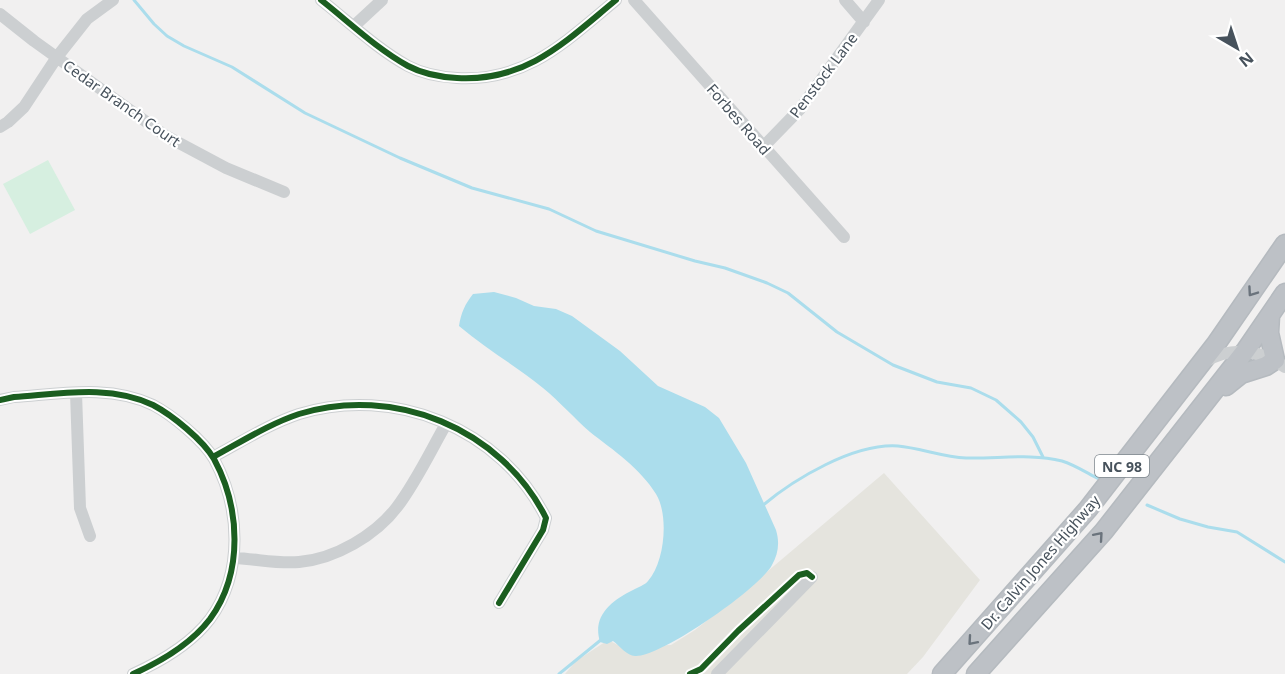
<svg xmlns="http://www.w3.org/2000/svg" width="1285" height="674" viewBox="0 0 1285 674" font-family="'Noto Sans',sans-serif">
<rect width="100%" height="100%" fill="#f1f0f0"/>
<!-- commercial -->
<path fill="#e5e4de" d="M884 473 980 580 923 657 907 674H565L576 661 608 640 622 647 671 645 695 630 749 587Z"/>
<!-- green -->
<path fill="#d6efe0" d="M48 160 75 210 30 234 3 184Z"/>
<!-- water -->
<path fill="#abddec" d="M494 292 516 298 534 306 556 309 572 316 620 351 658 386 705 407 719 418 746 463 776 530C780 543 778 554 772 565 760 588 660 658 635 656 627 656 620 646 613 641L607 644 600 642C592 616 611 601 633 590 638 587 645 585 648 581 665 562 669 515 656 494 640 468 613 450 590 432 574 418 560 402 543 388 516 366 486 349 459 326 461 313 465 304 473 294Z"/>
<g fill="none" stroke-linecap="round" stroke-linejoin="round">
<!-- stream -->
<path stroke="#abddec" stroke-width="3" d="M134 0 154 24 167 36 184 46 232 67 305 113 400 158 472 188 549 209 596 231 695 261 725 268 767 283 788 293 837 332 893 365 937 382 971 388 996 400 1021 422 1033 437 1043 457
M1147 505 1180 519 1208 527 1237 532 1285 562
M762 506C794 479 854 443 898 446 920 448 943 457 966 458 997 459 1031 453 1062 461 1075 465 1087 473 1099 479
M559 674 602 639"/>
<!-- highway casing -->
<g stroke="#b5babf" stroke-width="21">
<path id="highway" d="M1226 386 1241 374 1266 366 1275 360 1269 333 1270 315
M942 674 1088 509 1216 344 1285 244
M976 674 1104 531 1246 350 1285 293"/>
</g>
<!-- minor -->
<path stroke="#cccfd1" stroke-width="12" d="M321 0C349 22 377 49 408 66 423 74 440 77 457 78 527 82 566 41 616 0
M634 0 844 237
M845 0 864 22
M0 14 34 41 166 136 226 168 284 192
M354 26 382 0
M0 127 8 122 24 107 57 57 87 19 113 0
M763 147 800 109 879 0
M1206 361C1232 346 1261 350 1285 367
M76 393 80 508 90 536
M0 400 14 397C59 394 110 384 153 405 172 415 203 440 214 459 240 507 244 572 210 619 191 644 162 661 133 674
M213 457C241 442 269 424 299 414 394 385 501 428 546 518L543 530 499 603
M235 558C257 559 278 564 299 562 335 559 376 535 397 507 416 482 430 452 446 424
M717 674 812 577"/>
<!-- highway -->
<use href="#highway" stroke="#bdc1c6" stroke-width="18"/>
<!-- cycleway casing -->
<g stroke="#fff" stroke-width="10">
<path id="cycleway" d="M321 0C349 22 377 49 408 66 423 74 440 77 457 78 527 82 566 41 616 0
M0 400 14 397C59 394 110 384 153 405 172 415 203 440 214 459 240 507 244 572 210 619 191 644 162 661 133 674
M213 457C241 442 269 424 299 414 394 385 501 428 546 518L543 530 499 603
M690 674 701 669 738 631 799 575 807 573 812 577"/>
</g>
<!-- cycleway -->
<use href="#cycleway" stroke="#1b5e20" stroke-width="6"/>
</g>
<!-- one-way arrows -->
<defs><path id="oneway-chevron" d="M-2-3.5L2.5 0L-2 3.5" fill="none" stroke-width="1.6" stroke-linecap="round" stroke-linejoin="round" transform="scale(1.5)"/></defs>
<g stroke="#6a737c">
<use href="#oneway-chevron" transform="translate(1252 292) rotate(125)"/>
<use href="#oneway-chevron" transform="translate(1099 536) rotate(-49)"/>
<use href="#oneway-chevron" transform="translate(972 641) rotate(131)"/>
</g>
<g text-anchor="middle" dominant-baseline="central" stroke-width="4.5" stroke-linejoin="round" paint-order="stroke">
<!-- shield labels -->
<rect fill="#fff" stroke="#7e868d" stroke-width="1.5" x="1095" y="455" width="54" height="22" rx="4.5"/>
<g font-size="14" font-weight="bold" fill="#47525c">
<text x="1122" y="466">NC 98</text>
</g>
<!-- street labels -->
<g font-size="15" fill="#47525c" stroke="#fff">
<text transform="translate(823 75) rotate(-53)">Penstock Lane</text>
<text transform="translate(122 103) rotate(35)">Cedar Branch Court</text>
<text transform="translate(739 119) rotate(49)">Forbes Road</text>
<text transform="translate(1040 562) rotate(-49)">Dr. Calvin Jones Highway</text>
</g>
</g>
<!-- north arrow -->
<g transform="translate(1237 48) rotate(141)" stroke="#ffffff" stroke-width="4.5" paint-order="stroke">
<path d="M0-4.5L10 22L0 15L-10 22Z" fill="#47525c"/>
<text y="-9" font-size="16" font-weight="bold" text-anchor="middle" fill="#47525c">N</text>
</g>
</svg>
